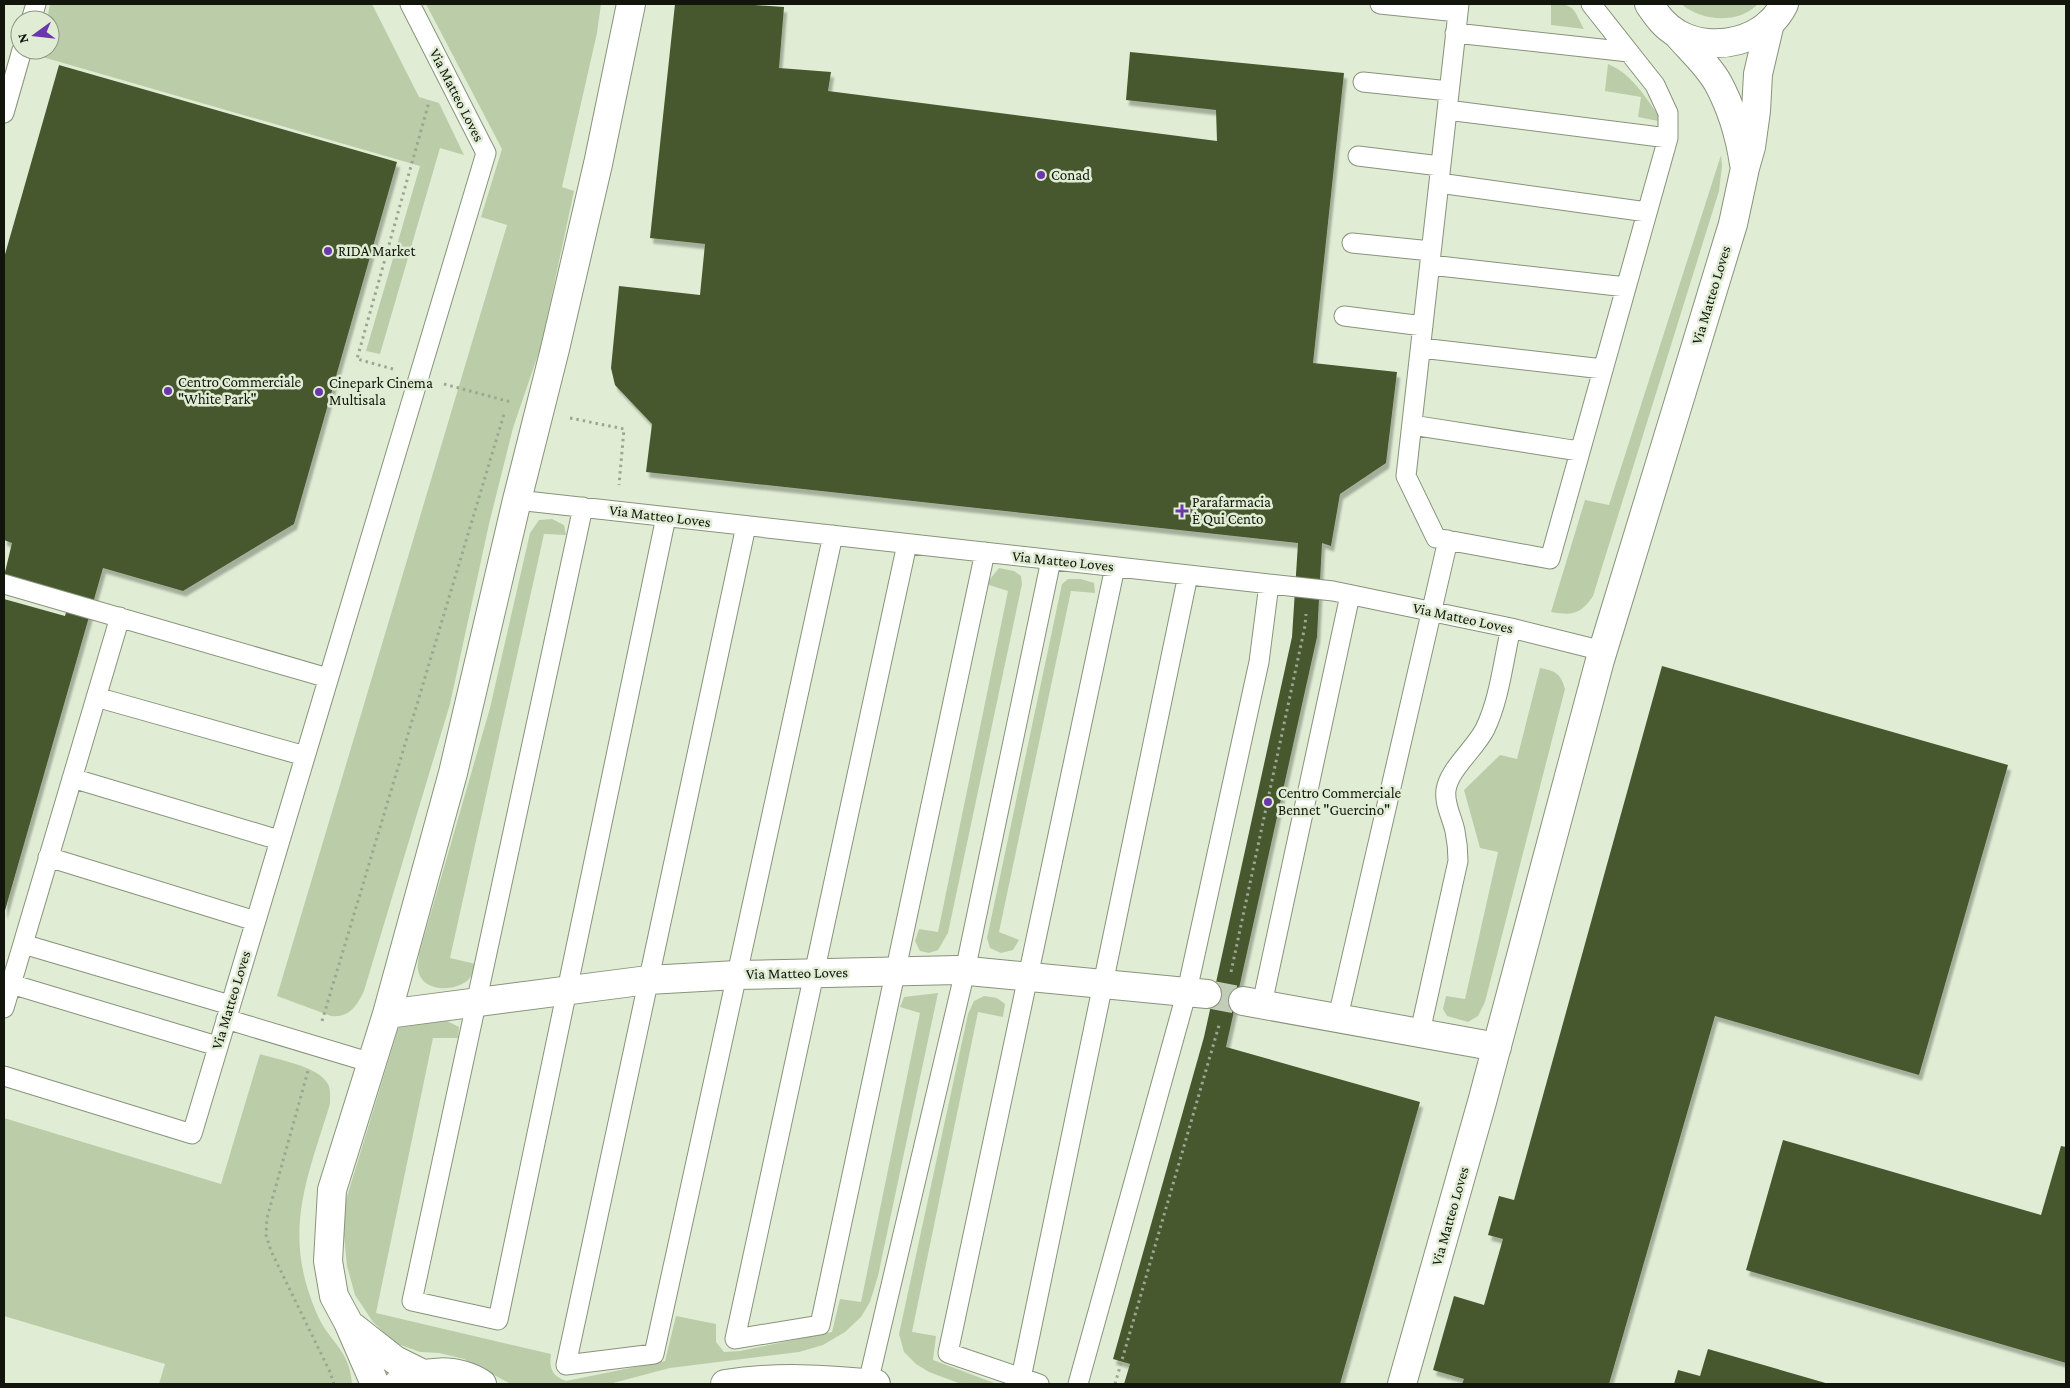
<svg xmlns="http://www.w3.org/2000/svg" width="2070" height="1388" viewBox="0 0 2070 1388" font-family="'Crimson Pro',serif">
<defs>
<filter id="shadow"><feDropShadow dx="3" dy="5.5" stdDeviation="1" flood-color="#0004"/></filter>
</defs>
<rect width="100%" height="100%" fill="#e0edd4"/>
<!-- green -->
<path fill="#bbcda8" d="M50 4H372L419 97 439 103 464 155 440 148 380 354 366 351 420 166 39 56 40 50H50V20H47Z
M426 4H601L597 33 562 187 574 191 541 346 513 428 489 524 450 704 364 991C357 1006 349 1018 331 1016L277 996 507 225 481 217 502 149Z
M1551 4C1576 4 1573 9 1584 29L1551 25Z
M1681 4H1758C1737 25 1702 21 1681 4Z
M1608 64C1634 75 1647 100 1663 122L1638 117 1641 97 1605 91Z
M1721 155 1722 166 1719 191 1593 596C1581 614 1573 616 1551 612L1585 500 1609 505Z
M552 519 564 525 566 535 544 534 450 958 476 964C474 969 472 977 467 981 453 992 422 992 418 970 417 965 419 958 419 954L490 708 530 533 539 520Z
M999 568 1014 571 1021 576 1022 584 948 933 938 950 929 953 920 951 915 941 919 929 938 932 1008 591 986 584Z
M1068 579H1081L1094 583 1095 593 1071 591 999 932 1019 940 1013 950 1001 953 990 948 987 938 1062 584Z
M1540 668C1555 671 1561 673 1565 689L1485 1002 1478 1016 1468 1022 1447 1016 1443 1009 1446 996 1465 999 1498 852 1480 848 1464 790 1500 755 1517 759Z
M938 993 878 1276 870 1302 861 1317 845 1332 823 1345 799 1352 670 1368 609 1384H511L464 1359 439 1353 420 1352 395 1343 373 1322 355 1295 347 1266 344 1235 345 1203 399 1026 447 1021 459 1027 458 1038H433L376 1313 551 1354C549 1368 552 1376 566 1381L665 1361 676 1316 716 1324V1342L724 1352 740 1351 832 1332 840 1299 861 1302 920 1013 900 1007 904 997Z
M984 996 997 998 1005 1004 1003 1017 978 1012 912 1332 936 1336 933 1360 997 1384H961L929 1372 916 1364 904 1352 899 1334 968 1014 974 1001Z
M260 1054C279 1060 318 1066 328 1084 331 1090 330 1098 330 1104 306 1182 282 1234 317 1314 329 1342 350 1350 352 1384H159L165 1364 4 1316V1118L221 1184Z"/>
<!-- building -->
<path fill="#46592e" filter="url(#shadow)" d="M675 4H740L784 7 779 68 831 72 828 91 1217 141 1216 110 1126 100 1130 52 1344 73 1313 363 1397 372 1386 463 1340 494 1331 546 1322 543 1317 637 1226 1047 1420 1102 1340 1384H1124L1130 1364 1113 1359 1204 1037 1292 637 1298 543 646 472 652 424 615 385 611 368 619 286 700 295 705 244 650 238Z
M59 65 397 162 294 524 183 591 103 568 4 914V599L65 616 71 595 4 576 12 543 4 540V258Z
M1662 666 2008 765 1919 1075 1715 1016 1609 1384H1462L1464 1379 1433 1370 1454 1296 1484 1305 1503 1239 1488 1235 1499 1196 1514 1200Z
M1783 1140 2041 1215 2061 1146 2066 1147V1363L1746 1270Z
M1708 1349 1829 1384H1674L1678 1370 1700 1376Z"/>
<g fill="none" stroke-linecap="round" stroke-linejoin="round">
<!-- street-tunnel -->
<path stroke="#c1cdb6" stroke-width="28" stroke-dasharray="28 14" stroke-linecap="butt" d="M1207 994 1243 1001"/>
<!-- lane casing -->
<g stroke="#87937b" stroke-width="21">
<path id="lane" d="M1380 4 1458 12
M1459 4 1406 476 1436 538 1550 559 1668 138V113L1655 85 1591 4
M31 20 36 4
M1455 33 1629 52
M1363 82 1449 91
M1447 110 1668 138
M4 113 22 50
M1358 156 1440 166
M1439 183 1647 212
M1352 243 1431 251
M1430 265 1626 287
M1344 316 1423 326
M1421 348 1603 369
M1412 425 1579 451
M517 500 1333 591 1511 628 1603 651
M583 507 412 1301 498 1320 666 517
M746 526 566 1365 654 1354 833 535
M907 544 735 1339 820 1325 985 552
M4 584 328 678
M96 697 305 756
M72 778 279 840
M48 857 255 921
M23 944 230 1005
M11 984 217 1046
M1262 1004 1350 595
M4 1008 120 617
M1338 1017 1448 540
M226 1019 372 1063
M1420 1032 1458 861C1458 851 1457 841 1455 831 1452 817 1444 804 1446 790 1449 769 1475 749 1485 729 1500 698 1503 661 1511 628
M4 1076 192 1134 486 153 410 4
M1021 1378 1188 575
M868 1383 965 971 1051 560
M1039 1384 948 1353 1115 567
M1078 1384 1187 991 1259 662 1269 584"/>
</g>
<!-- street casing -->
<g stroke="#87937b" stroke-width="30">
<path id="street" d="M1678 35C1691 50 1708 65 1718 83 1731 107 1740 137 1744 164
M1243 1001 1497 1047
M387 1014 648 980 737 975 958 970 1207 994
M353 1327 395 1360 423 1374
M375 1384 348 1322 334 1296 328 1261 332 1190 387 1014 453 773 517 500 555 349 598 164 631 4
M398 1384C424 1369 457 1368 482 1384
M725 1384C775 1376 826 1379 876 1384
M1402 1384 1482 1102 1600 660 1733 224 1745 168 1751 147 1756 111 1758 74 1770 23"/>
</g>
<!-- secondary casing -->
<g stroke="#87937b" stroke-width="30">
<path id="secondary" d="M1649 4C1657 16 1665 27 1678 34 1713 54 1767 41 1784 4"/>
</g>
<!-- path -->
<path stroke="#9ca692" stroke-width="3" stroke-dasharray="2.5 4" stroke-linecap="butt" d="M393 369 357 359 429 102
M444 384 511 402
M570 418 624 429 619 485
M1231 972 1305 626 1306 614
M322 1021 504 414
M308 1071 267 1218 266 1235 271 1251 330 1372 334 1384
M1115 1384 1220 1022"/>
<!-- lane -->
<use href="#lane" stroke="#fff" stroke-width="19"/>
<!-- street -->
<use href="#street" stroke="#fff" stroke-width="28"/>
<!-- secondary -->
<use href="#secondary" stroke="#fff" stroke-width="28"/>
</g>
<!-- markers -->
<g fill="#6a37ae" stroke="#e0edd4" stroke-width="2">
<circle cx="1041" cy="175" r="5"/>
<circle cx="328" cy="251" r="5"/>
<circle cx="168" cy="391" r="5"/>
<circle cx="319" cy="392" r="5"/>
<path d="M1179.5 503.5h5v5h5v5h-5v5h-5v-5h-5v-5h5z"/>
<circle cx="1268" cy="802" r="5"/>
</g>
<g text-anchor="middle" dominant-baseline="central" stroke-width="5" stroke-linejoin="round" paint-order="stroke">
<!-- street labels -->
<g font-size="15" fill="#11150c" stroke="#e0edd4">
<text transform="translate(457 95) rotate(63)">Via Matteo Loves</text>
<text transform="translate(1711 295) rotate(-73)">Via Matteo Loves</text>
<text transform="translate(660 516) rotate(7)">Via Matteo Loves</text>
<text transform="translate(1063 561) rotate(6)">Via Matteo Loves</text>
<text transform="translate(1463 618) rotate(12)">Via Matteo Loves</text>
<text transform="translate(797 973) rotate(-1)">Via Matteo Loves</text>
<text transform="translate(231 1000) rotate(-73)">Via Matteo Loves</text>
<text transform="translate(1450 1216) rotate(-74)">Via Matteo Loves</text>
</g>
<!-- poi labels -->
<g font-size="15" fill="#11150c" stroke="#e0edd4" text-anchor="start">
<text x="1051" y="175">Conad</text>
<text x="338" y="251">RIDA Market</text>
<text x="178" y="382">Centro Commerciale<tspan x="178" dy="17">"White Park"</tspan></text>
<text x="329" y="383">Cinepark Cinema<tspan x="329" dy="17">Multisala</tspan></text>
<text x="1192" y="502">Parafarmacia<tspan x="1192" dy="17">È Qui Cento</tspan></text>
<text x="1278" y="793">Centro Commerciale<tspan x="1278" dy="17">Bennet "Guercino"</tspan></text>
</g>
</g>
<!-- border -->
<rect width="2070" height="1388" fill="none" stroke="#11150c" stroke-width="10"/>
<!-- north arrow -->
<g transform="translate(35 35) rotate(255)"><circle r="24" fill="#e0edd4" stroke="#8d9784"/>
<path d="M0-4L9 19L0 12L-9 19Z" fill="#6a37ae"/>
<text y="-8" font-size="14" font-weight="bold" text-anchor="middle" fill="#11150c">N</text>
</g>
</svg>
